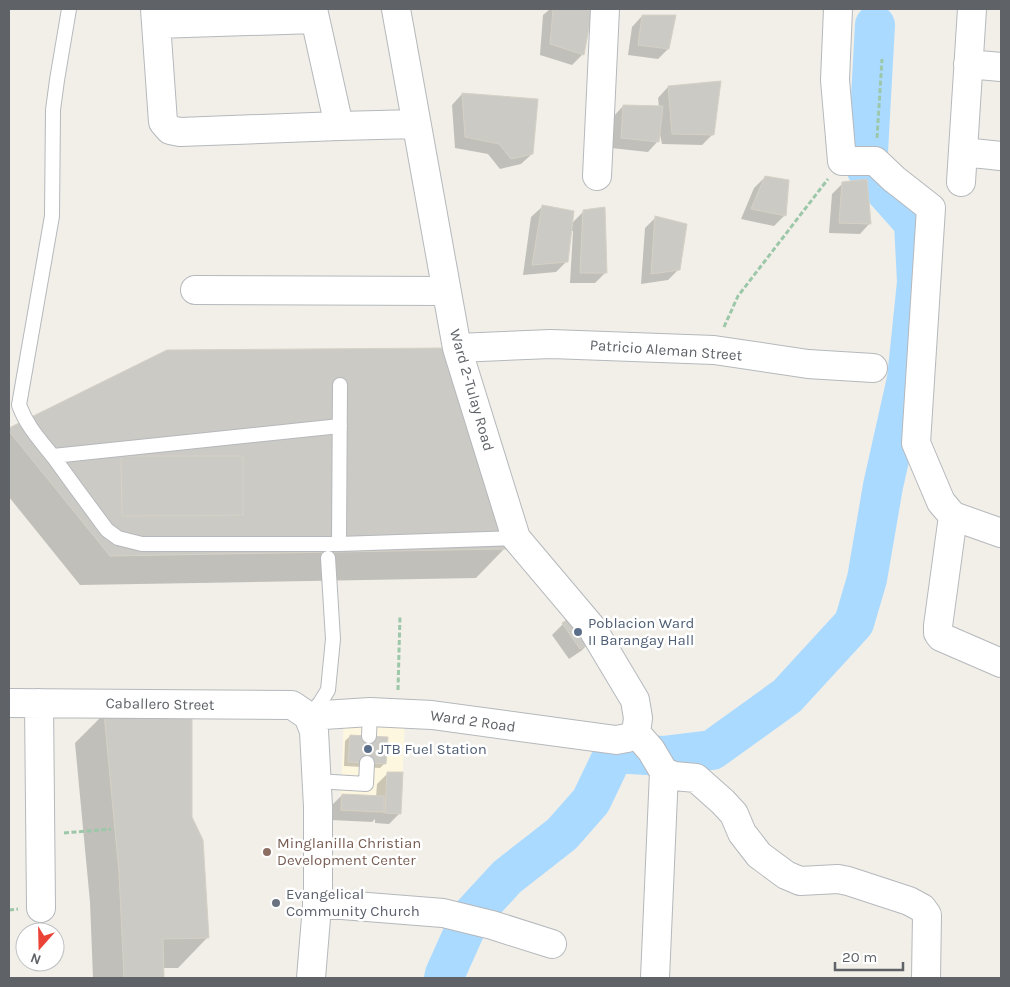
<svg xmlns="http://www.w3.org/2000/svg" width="1010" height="987" viewBox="0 0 1010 987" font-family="Karla,sans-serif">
<rect width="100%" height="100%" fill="#f1efe8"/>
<!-- commercial -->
<path fill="#fef7e0" d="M344 717 405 720 401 814 340 811Z"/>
<!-- shadow -->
<path fill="#0003" d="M550 9H575L591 12 582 55 572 65 540 55 543 15Z
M642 16 668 49 658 59 628 55 632 27Z
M668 87 713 134 702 145 662 144 659 130 658 141 648 152 611 148 613 117 623 106 659 107 658 98Z
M462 94 532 154 521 164 500 169 488 154 455 148 452 105Z
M765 177 785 215 774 226 741 219 754 188Z
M843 183 870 223 860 234 829 233 832 194Z
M542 207 572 223 584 211 605 273 595 283H570L573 231H571L567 261 556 272 523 275 531 217Z
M656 217 678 270 668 280 641 284 645 228Z
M167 352 505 548 476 578 80 585 9 497V430Z
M575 616 592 640 581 651 569 659 552 635 563 624Z
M104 714 207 938 178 968H163V978H93L90 902 75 743Z
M350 736 385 763 380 768 344 766 345 741Z
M388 773 400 813 389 824 375 823V819L372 822 331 820 332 805 342 795 376 797 377 784Z"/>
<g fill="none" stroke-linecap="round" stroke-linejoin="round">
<!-- river -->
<path stroke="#aadaff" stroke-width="40" d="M444 978 445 974 471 916 507 877 562 834 591 801 614 753 663 756 712 750 787 696 854 623 867 579 883 486 907 379 917 282 914 223 867 170 875 25"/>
</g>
<!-- building -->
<path fill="#cccac5" stroke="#d6d1c6" d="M553 9H583L592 11 584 55 550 44Z
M642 15H676L669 49 638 45Z
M721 81 714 135 672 134 668 86Z
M462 93 538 99 533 154 511 159 499 144 465 137Z
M623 105 663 106 659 142 621 138Z
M765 176 789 180 786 216 751 209Z
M867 179 871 224 839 223 842 182Z
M542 205 574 211 568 262 532 265Z
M605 207 607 273H580L583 210Z
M655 216 687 224 680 270 651 274Z
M447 348 477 431 506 549 110 556 9 431V428L167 350Z
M121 456H243V515L122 516Z
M576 614 593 640 580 649 562 623Z
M104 713H192V817L203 840 209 938 163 939 164 978H124L119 872Z
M350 735 388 737 386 764 348 762Z
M387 772H403L401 814 385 813Z
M342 794 384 796V812L341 810Z"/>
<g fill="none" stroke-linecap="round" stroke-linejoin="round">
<!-- lane casing -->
<g stroke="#b5b8bc" stroke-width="16">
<path id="lane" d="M69 9 57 80 53 110 52 216 19 405C27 427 41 441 55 459 72 483 90 507 107 530L118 538 142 544H339
M340 385 339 544 516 538
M53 456 340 426
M310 714 320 703 328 690 333 639 328 558
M369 736 370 712
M316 781 366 784 367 763"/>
</g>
<!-- street casing -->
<g stroke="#b5b8bc" stroke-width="30">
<path id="street" d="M155 9 163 122 170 130 180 132 339 126
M313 9 339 126 416 124
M396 9 457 348 516 538 592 628 635 700 638 718 636 733
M838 9 835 80 842 161H875L894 179 931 208 916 443 941 502 953 516
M157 24 315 19
M968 64 1001 67
M963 152 1001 156
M597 176 605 9
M961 182 972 9
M195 290 446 291
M457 348 551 344 714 350 808 364 873 368
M1001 533 953 516 938 626V633L941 637 1001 663
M9 703 292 705 308 716
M39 703 41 908
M308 716 370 712 432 715 616 740 627 738 636 733
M308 716 314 731 318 807V894L311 978
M636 733 651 750 664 772 655 978
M664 772 674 776 696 778 723 802 734 814 742 833 759 855 786 875 800 881 838 879 848 881 909 901 922 908 927 915 926 978
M317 903 443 913 492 925 552 944"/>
</g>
<!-- path -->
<path stroke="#9cc7a9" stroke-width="3" stroke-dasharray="5 2.5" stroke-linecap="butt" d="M877 138 882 59
M724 327 738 296 828 179
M398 690 400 615
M64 833 111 829
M9 910 18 909"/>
<!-- lane -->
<use href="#lane" stroke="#fff" stroke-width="14"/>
<!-- street -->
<use href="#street" stroke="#fff" stroke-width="28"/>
</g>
<!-- markers -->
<g fill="#5c6f8a" stroke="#fff" stroke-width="2">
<circle cx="578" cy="632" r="5"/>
<circle cx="368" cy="749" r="5"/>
</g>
<circle fill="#8d6e63" stroke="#fff" stroke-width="2" cx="267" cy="852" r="5"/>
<circle fill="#6b7280" stroke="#fff" stroke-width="2" cx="276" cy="903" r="5"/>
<g text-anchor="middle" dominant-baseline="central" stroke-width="5" stroke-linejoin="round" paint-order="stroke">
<!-- street labels -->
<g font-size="15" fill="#5f6368" stroke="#fff">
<text transform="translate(666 350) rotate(4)">Patricio Aleman Street</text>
<text transform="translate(472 390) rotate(74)">Ward 2-Tulay Road</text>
<text transform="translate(160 704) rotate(1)">Caballero Street</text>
<text transform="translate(473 721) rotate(8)">Ward 2 Road</text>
</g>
<!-- service labels -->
<g font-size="15" fill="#4e5e75" stroke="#fff" text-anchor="start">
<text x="588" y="623">Poblacion Ward<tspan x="588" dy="17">II Barangay Hall</tspan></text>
<text x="378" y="749">JTB Fuel Station</text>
</g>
<!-- education labels -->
<g font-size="15" fill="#785e54" stroke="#fff" text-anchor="start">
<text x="277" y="843">Minglanilla Christian<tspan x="277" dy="17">Development Center</tspan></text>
</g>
<!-- worship labels -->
<g font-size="15" fill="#5b616d" stroke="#fff" text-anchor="start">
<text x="286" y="894">Evangelical<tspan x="286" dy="17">Community Church</tspan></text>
</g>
</g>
<!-- border -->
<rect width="1010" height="987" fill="none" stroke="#5f6368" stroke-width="20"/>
<!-- north arrow -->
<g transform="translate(40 947) rotate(200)"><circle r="24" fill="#ffffff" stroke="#bfc1c3"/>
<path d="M0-4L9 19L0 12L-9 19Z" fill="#ea4335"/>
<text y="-8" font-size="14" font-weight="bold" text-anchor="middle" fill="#5f6368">N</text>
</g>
<!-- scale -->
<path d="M835 962v8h68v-8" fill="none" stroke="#5f6368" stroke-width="2.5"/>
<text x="842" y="962" font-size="15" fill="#5f6368" stroke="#ffffff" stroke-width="4" paint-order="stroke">20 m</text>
</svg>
